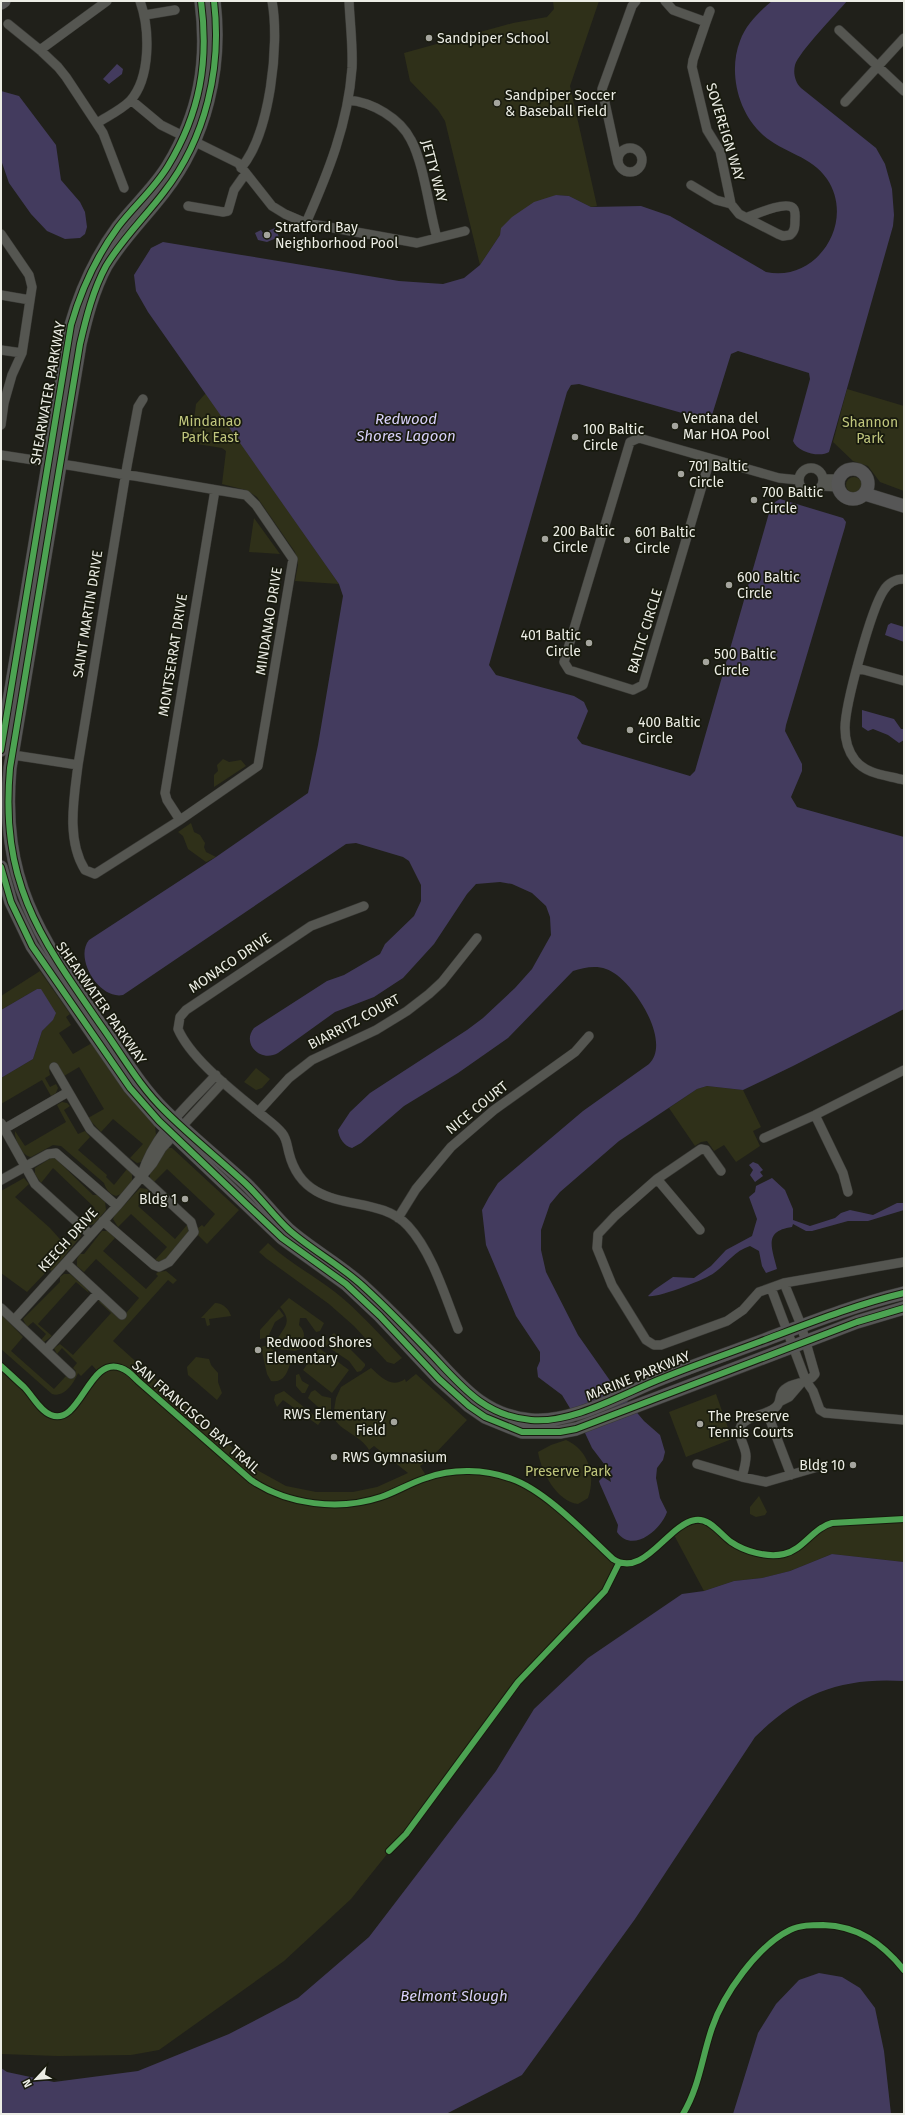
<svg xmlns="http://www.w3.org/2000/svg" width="905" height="2115" viewBox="0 0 905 2115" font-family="'Fira Sans',sans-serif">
<rect width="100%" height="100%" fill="#20201a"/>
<!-- green -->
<path fill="#2f3019" d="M553 1H599L570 86 597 206 591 207 569 196 556 195 502 228 500 235 480 265 445 121 438 110 410 81 404 53 513 23 547 17 554 9Z
M847 389 904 406V491L880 482 868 466 853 461 833 442Z
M206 393 339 584 295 581 298 565 295 552 257 497 246 490 222 484 226 451 222 448 191 443 196 404Z
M846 485a8 8 0 1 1 16 0a8 8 0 1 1-16 0Z
M254 518 280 554 249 552Z
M223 759 229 762 241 760 246 766 214 787V775L218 771 217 765Z
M191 823 194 832 200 835 205 843 204 847 206 852 216 857 206 862 188 849 183 836 178 832Z
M40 971 70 1014 66 1017 71 1025 59 1033 73 1054 92 1043 120 1084 155 1126 156 1135 141 1162 137 1163 130 1158 143 1144 113 1119 101 1132 88 1118 104 1109 79 1067 64 1076 57 1065 49 1070 50 1075 45 1078 50 1087 56 1084 58 1088 56 1093 51 1096 42 1080 1 1104V1078L33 1059 42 1031 53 1020 37 989 1 1010V996Z
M256 1068 270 1079 262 1088 256 1090 244 1082Z
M707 1086 743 1090 761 1127 753 1131 760 1146 736 1162 724 1145 714 1151 707 1141 701 1142 695 1146 669 1108 697 1089Z
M62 1102 67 1103 70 1106 64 1110 78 1134 85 1131 90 1137 78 1150 107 1175 106 1177 114 1185 127 1169 132 1174V1182L121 1194 116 1196C109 1194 106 1189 104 1183L61 1146 53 1145 31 1157C22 1156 14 1139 15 1131L25 1146 66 1122 57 1105Z
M168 1148H172L239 1210 207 1244 198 1235V1228L202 1225 204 1227 215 1214 167 1169 153 1183 150 1180V1173Z
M51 1158H55L93 1195H97L105 1202 106 1210 94 1224 90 1225 83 1221 95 1208 53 1168 41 1183 35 1174V1168Z
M24 1178 29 1184 15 1197 50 1228 66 1246 79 1230 81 1236 52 1271 49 1269 27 1292 1 1273V1191Z
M140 1188 147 1189 150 1192 138 1206 175 1239 187 1225 189 1233 165 1260 160 1262 155 1260 167 1247 131 1214 118 1227 113 1219 115 1215Z
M102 1231H108L115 1238 103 1251 146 1289 158 1276 156 1274 158 1272 166 1271 177 1280 173 1284 168 1280 113 1341 257 1470 286 1486 316 1492H353L377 1487 408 1473 374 1446 369 1450C361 1435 341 1432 333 1417L336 1398 341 1387 371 1368C380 1376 391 1389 405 1379L406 1382 416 1374 467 1420 432 1457 420 1466 427 1477C499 1460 531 1484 582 1531 594 1542 605 1556 619 1563L605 1591 518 1682 453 1772 351 1899 284 1961 159 2050 131 2055 58 2056 1 2054V1366C11 1375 46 1414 54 1416L68 1413 99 1373 92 1365 81 1376 78 1373C74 1383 64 1398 52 1394L1 1349V1314L23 1337 11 1351 54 1389 66 1376 69 1378 76 1371 73 1368 77 1363 62 1348 57 1354 54 1348 60 1344 73 1355 111 1313 98 1301 102 1302 121 1319 139 1298 96 1259 84 1272 77 1266V1259L80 1254H84Z
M268 1243C288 1262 313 1275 335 1292 359 1311 380 1335 402 1358L394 1364 387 1362 354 1326 329 1304 267 1259 259 1252Z
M64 1274H70L87 1289 89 1293 76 1282 38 1324 52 1336 44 1342 41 1340 46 1334 33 1322 27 1327 23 1319 60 1282V1277Z
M289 1298 324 1323 320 1331 316 1332 306 1318H300L299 1325C307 1333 304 1340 300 1349L295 1351 278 1349 276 1343C281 1328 295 1324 280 1307Z
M215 1303C223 1303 229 1309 231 1316L209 1319 210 1325 207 1326 205 1318H201Z
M279 1309 284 1316 275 1322 268 1337 260 1339V1330Z
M334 1333 365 1364V1366L361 1371 357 1372 349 1361 325 1345 326 1340Z
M269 1345 279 1358 290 1364C287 1374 283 1383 271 1381L267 1374 261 1347Z
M319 1348 349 1370 332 1393 303 1370Z
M196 1357 209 1359 211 1365 218 1373V1382L222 1393 217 1400 188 1375 187 1367Z
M299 1374 302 1381 309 1385 305 1393H302L296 1386V1375Z
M315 1390 322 1396 331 1398V1409L329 1414 325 1413 308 1398 311 1392Z
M284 1391 321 1421 318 1425 283 1400 277 1407 274 1400 275 1395Z
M716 1394 732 1439 686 1457 669 1412Z
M566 1440C589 1450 596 1476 588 1498L578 1504C556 1501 541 1471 538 1452L551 1445Z
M759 1496 767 1512 765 1515 756 1517 750 1514V1507Z
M904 1521V1562L832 1554 790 1571 762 1578 734 1581 704 1591 674 1535 688 1525 703 1523 738 1549 761 1556 781 1557 794 1553 827 1526Z"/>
<!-- water -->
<path fill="#433b5e" d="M772 1H847C836 14 799 52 795 65 793 73 795 82 801 88L876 148 885 164 892 189 894 215 893 226 829 452C820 458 797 452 793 441L810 379 809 373 738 351 731 354 712 415 707 420 579 384 571 385 567 392 489 665 496 675 574 696 584 702 588 711 577 738 582 744 690 776 695 771 769 513 775 502 780 499 843 518 846 522 845 527 786 725 785 731 802 764V771L791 797 797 807 904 837V1009L793 1066 743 1090 707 1086 697 1089 619 1141 560 1192 550 1204 541 1230V1250L546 1272 578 1335 611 1382 644 1421 660 1435 665 1452 663 1460 657 1468 656 1478 660 1498 667 1512C661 1530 632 1554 617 1532L618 1525 600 1484 599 1481 603 1477 611 1482 608 1469 592 1448 585 1433 562 1395 538 1377 537 1368 540 1361V1352L516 1316 486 1245 482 1210 489 1197 498 1183 583 1111 649 1064C673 1041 631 977 606 969 595 965 583 968 573 971L508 1038 458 1073 404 1106 361 1143 352 1148C344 1146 339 1138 338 1130L350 1112 370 1093 467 1030 483 1018 515 988 532 969 551 935 550 917 546 906 532 893 512 884 500 882 476 884 467 894 434 944 403 978 374 997 335 1012 278 1053C261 1063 241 1044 254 1028L327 981 344 975 380 954 385 944 414 916 421 901V885L409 861 403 857 356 843 346 844 123 995C99 1000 74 958 89 940L216 857 308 793 318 745 343 596 339 584 148 312 136 291 134 275 151 248 163 242 399 281 443 284 464 278 480 265 500 235 501 228 512 217 534 202 556 195 569 196 591 207 641 206 670 216 766 272C817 283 856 222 827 179 812 156 783 153 763 135 738 113 728 72 740 41 746 24 759 12 772 1Z
M117 64 123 69 122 74 109 84 103 79Z
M1 91 19 96 56 145 61 180 80 202 85 212 87 227 85 234 80 238 65 239 47 231 31 214 9 183 1 160Z
M275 228 279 237 267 242 258 240 255 233 261 230 263 233Z
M891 623 904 627V642L885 635 888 625Z
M862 710 894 719 901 729H904V740L899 743 888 735 873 729 868 731 862 727Z
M37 989H41L56 1013 53 1020 42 1031 33 1059 1 1078V1010Z
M753 1162 758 1164 763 1170 760 1172 763 1176 755 1182 750 1175 753 1170 749 1165Z
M772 1178 785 1190 793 1209V1220L810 1226 835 1218 841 1213 850 1210 873 1215 897 1203H904V1210L868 1221H848L812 1231H806L793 1224 792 1227C763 1231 772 1248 777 1269L766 1273 762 1266 759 1251 750 1246C734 1251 727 1264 714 1273 707 1279 655 1299 648 1296L654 1290 673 1277 694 1278 711 1266 726 1250 752 1236 757 1219 749 1197 755 1192 756 1186Z
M832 1554 904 1562V1681C842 1677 799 1693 755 1737L635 1919 522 2075 446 2114H1V2068L7 2072 54 2082 138 2071 229 2034 298 1998 369 1937 496 1771 534 1709 588 1658 682 1594 704 1591 734 1581 762 1578 790 1571Z
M819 1973 842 1977 860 1988 875 2008 884 2051 891 2114H733L758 2033 776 2004 799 1980Z"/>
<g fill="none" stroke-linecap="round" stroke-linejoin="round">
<!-- street casing -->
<g stroke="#3a3a36" stroke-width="10">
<path id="street" d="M665 1 673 10 706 22 693 60 692 67 707 130 720 151 731 204
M145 15 175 10
M706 22 710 11
M8 24 40 50 58 67 66 77 103 133 124 188
M839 30 904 91
M40 50 107 1
M131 100 161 125 238 163 272 206 285 214 306 223 417 243 465 231
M348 100C372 102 400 118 411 140 424 164 429 210 437 238
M845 102 904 38
M97 123C108 116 121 110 130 101 151 78 150 29 140 1
M618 160a12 12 0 1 1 24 0a12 12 0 1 1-24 0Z
M618 163 602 89 632 6 636 1
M241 168C270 134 280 44 272 1
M691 185 716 200 731 204 739 214 778 234 783 236 790 235C795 231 795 226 795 220 795 216 796 211 793 208 786 201 756 214 748 217
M188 206 223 212 228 211 234 190 246 173
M306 223C328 173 348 124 352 68 353 46 350 23 349 1
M1 234 29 275 32 287 22 353 12 375 4 403 1 425
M1 295 30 300
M1 350 22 353
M1 455 60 464 74 466 126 475 135 476 246 495 256 505 293 559 258 766 180 820 95 874 85 870C66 840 74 798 78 765L124 484 127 466 138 407 143 399
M710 459 643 685 633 690 569 670 564 662 630 442 639 438 779 478 799 480
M799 480a12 12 0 1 1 24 0a12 12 0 1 1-24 0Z
M823 479H838
M821 486 838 487
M904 579C896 579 888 583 884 590 871 609 845 705 845 728 845 738 848 751 855 760 867 775 886 775 904 780
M857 668 904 681
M13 755 78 765
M180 820 167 800 165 793 215 490
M364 906 311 926 186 1010 180 1017 178 1029C191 1059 233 1091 257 1111 265 1118 276 1125 282 1133 287 1139 287 1146 289 1153 293 1169 302 1183 316 1191 345 1208 384 1200 408 1226 432 1252 445 1296 458 1329
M54 1067 90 1129 191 1222 194 1232 169 1262 159 1267 154 1265 103 1221
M258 1112 289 1078 312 1060 376 1030 407 1011 429 994 442 982 477 938
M815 1115 843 1173 848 1192
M1 1123 35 1184 91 1235
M4 1129 68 1092
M764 1138 815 1115 904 1070
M721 1171 706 1150 701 1149 657 1179 615 1216 598 1234 597 1248 612 1285 646 1340 654 1345H661L727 1321 743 1310 759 1292 784 1283 904 1262
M142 1174C154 1134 188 1105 216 1075
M657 1179 700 1230
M1 1180 48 1154 56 1153 117 1206
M398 1218 416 1189 451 1147 494 1110 575 1052 589 1036
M66 1263 122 1315
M771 1288 806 1381 813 1391 820 1410 825 1413 904 1420
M1 1308 71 1374
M14 1320 117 1206 153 1163 162 1148 223 1082
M46 1350 98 1293
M781 1401 789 1397 801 1383
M767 1412 791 1475
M697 1464 742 1477 766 1482 821 1466
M742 1477C744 1470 746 1463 746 1456 746 1446 736 1435 741 1426 745 1418 757 1416 765 1413 787 1405 775 1397 785 1389 794 1381 808 1385 815 1374L801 1325 784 1283"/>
</g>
<!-- secondary casing -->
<g stroke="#3a3a36" stroke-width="14">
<path id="secondary" d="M214 1C222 68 206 138 164 192 145 217 122 239 106 266 93 290 86 318 80 344L10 768C0 882 39 936 100 1024 121 1053 139 1086 165 1111 190 1136 219 1159 245 1183 261 1198 274 1216 289 1230 313 1251 342 1266 365 1288 388 1309 411 1333 433 1356 462 1387 485 1416 531 1420 573 1424 624 1393 663 1378 695 1365 727 1354 759 1342 807 1324 854 1305 904 1293
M1 3 4 1
M838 484a15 15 0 1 1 30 0a15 15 0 1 1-30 0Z
M865 494 904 506
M1 750 71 325C81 290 96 257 118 227 134 206 154 189 168 166 200 113 209 62 201 1
M1 867 11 902 32 946 130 1088 159 1121 282 1238 346 1284 380 1316 439 1379 469 1406 485 1417 522 1432H560L576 1429 857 1322 904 1308"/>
</g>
<!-- street -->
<use href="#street" stroke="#555651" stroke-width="9"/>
<!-- secondary -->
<use href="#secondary" stroke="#565656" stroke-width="13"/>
<!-- cycleway casing -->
<g stroke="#181a0e" stroke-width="8">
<path id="cycleway" d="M214 1C222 68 206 138 164 192 145 217 122 239 106 266 93 290 86 318 80 344L10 768C0 882 39 936 100 1024 121 1053 139 1086 165 1111 190 1136 219 1159 245 1183 261 1198 274 1216 289 1230 313 1251 342 1266 365 1288 388 1309 411 1333 433 1356 462 1387 485 1416 531 1420 573 1424 624 1393 663 1378 695 1365 727 1354 759 1342 807 1324 854 1305 904 1293
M1 750 71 325C81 290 96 257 118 227 134 206 154 189 168 166 200 113 209 62 201 1
M1 867 11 902 32 946 130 1088 159 1121 282 1238 346 1284 380 1316 439 1379 469 1406 485 1417 522 1432H560L576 1429 857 1322 904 1308
M1 1366C9 1373 16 1380 24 1387 32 1395 40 1411 51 1415 80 1427 89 1355 121 1368 128 1370 133 1376 138 1381L251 1480C288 1505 339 1511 381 1497 396 1492 410 1483 426 1478 453 1468 485 1469 512 1479 546 1491 586 1534 613 1559 644 1579 667 1525 695 1520 709 1517 721 1535 731 1542 744 1551 767 1558 784 1554 803 1550 813 1528 832 1523L904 1519
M389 1851 406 1834 518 1682 605 1591 619 1563
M683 2114C699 2088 702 2057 712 2028 723 1995 757 1946 790 1930 800 1925 812 1925 823 1925 858 1926 882 1943 904 1970"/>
</g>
<!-- cycleway -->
<use href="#cycleway" stroke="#4ca352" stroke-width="6"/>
</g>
<!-- markers -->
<g fill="#a5a59e" stroke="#181a0e" stroke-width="1.5">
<circle cx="429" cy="38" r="4"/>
<circle cx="497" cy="103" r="4"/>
<circle cx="267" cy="235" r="4"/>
<circle cx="675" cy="426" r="4"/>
<circle cx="575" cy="437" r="4"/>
<circle cx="681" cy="474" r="4"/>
<circle cx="754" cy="500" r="4"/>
<circle cx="545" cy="539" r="4"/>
<circle cx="627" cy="540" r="4"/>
<circle cx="729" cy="585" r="4"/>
<circle cx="589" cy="643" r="4"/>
<circle cx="706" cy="662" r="4"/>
<circle cx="630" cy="730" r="4"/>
<circle cx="185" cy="1199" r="4"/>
<circle cx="258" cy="1350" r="4"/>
<circle cx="394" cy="1422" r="4"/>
<circle cx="700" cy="1424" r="4"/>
<circle cx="334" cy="1457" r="4"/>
<circle cx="853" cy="1465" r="4"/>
</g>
<g text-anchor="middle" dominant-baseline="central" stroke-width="3.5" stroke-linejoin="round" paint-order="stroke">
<!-- poi labels -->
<g font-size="14" fill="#ecede5" stroke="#181a0e" text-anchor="start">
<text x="437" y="38">Sandpiper School</text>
<text x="505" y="95">Sandpiper Soccer<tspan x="505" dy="16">&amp; Baseball Field</tspan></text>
<text x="275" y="227">Stratford Bay<tspan x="275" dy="16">Neighborhood Pool</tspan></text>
<text x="683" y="418">Ventana del<tspan x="683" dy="16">Mar HOA Pool</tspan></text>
<text x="583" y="429">100 Baltic<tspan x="583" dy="16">Circle</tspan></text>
<text x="689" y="466">701 Baltic<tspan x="689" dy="16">Circle</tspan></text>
<text x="762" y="492">700 Baltic<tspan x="762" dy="16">Circle</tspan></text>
<text x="553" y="531">200 Baltic<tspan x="553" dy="16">Circle</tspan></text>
<text x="635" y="532">601 Baltic<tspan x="635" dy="16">Circle</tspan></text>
<text x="737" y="577">600 Baltic<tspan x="737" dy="16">Circle</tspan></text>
<text x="581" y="635" text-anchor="end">401 Baltic<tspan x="581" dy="16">Circle</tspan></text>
<text x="714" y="654">500 Baltic<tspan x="714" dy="16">Circle</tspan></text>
<text x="638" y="722">400 Baltic<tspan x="638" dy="16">Circle</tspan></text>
<text x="177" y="1199" text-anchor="end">Bldg 1</text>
<text x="266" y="1342">Redwood Shores<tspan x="266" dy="16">Elementary</tspan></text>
<text x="386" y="1414" text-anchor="end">RWS Elementary<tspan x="386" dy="16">Field</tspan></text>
<text x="708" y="1416">The Preserve<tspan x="708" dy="16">Tennis Courts</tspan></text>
<text x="342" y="1457">RWS Gymnasium</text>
<text x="845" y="1465" text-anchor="end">Bldg 10</text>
</g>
<!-- street labels -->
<g font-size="14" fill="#ecede5" stroke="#181a0e">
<text transform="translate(725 132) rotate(73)">SOVEREIGN WAY</text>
<text transform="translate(434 171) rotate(75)">JETTY WAY</text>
<text transform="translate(48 393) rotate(-80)">SHEARWATER PARKWAY</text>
<text transform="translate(88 614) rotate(-81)">SAINT MARTIN DRIVE</text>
<text transform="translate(269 621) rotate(-81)">MINDANAO DRIVE</text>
<text transform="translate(645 631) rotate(-73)">BALTIC CIRCLE</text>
<text transform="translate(173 655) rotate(-81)">MONTSERRAT DRIVE</text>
<text transform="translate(230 963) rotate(-34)">MONACO DRIVE</text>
<text transform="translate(101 1003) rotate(55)">SHEARWATER PARKWAY</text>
<text transform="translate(354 1022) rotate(-28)">BIARRITZ COURT</text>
<text transform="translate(477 1108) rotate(-39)">NICE COURT</text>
<text transform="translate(68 1240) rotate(-48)">KEECH DRIVE</text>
<text transform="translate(638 1376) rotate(-22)">MARINE PARKWAY</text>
<text transform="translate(196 1417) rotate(41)">SAN FRANCISCO BAY TRAIL</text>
</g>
<!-- park labels -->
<g font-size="14" fill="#c0c67d" stroke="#181a0e">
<text x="210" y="421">Mindanao<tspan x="210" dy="16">Park East</tspan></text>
<text x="870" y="422">Shannon<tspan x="870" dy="16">Park</tspan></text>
<text x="568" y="1471">Preserve Park</text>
</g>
<!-- water labels -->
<g font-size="15" font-style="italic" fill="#d8d0fa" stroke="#181a0e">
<text x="406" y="419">Redwood<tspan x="406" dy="17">Shores Lagoon</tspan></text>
<text x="454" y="1996">Belmont Slough</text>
</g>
</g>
<!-- border -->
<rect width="905" height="2115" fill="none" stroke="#ecede5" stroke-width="4"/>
<!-- north arrow -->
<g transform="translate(36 2079) rotate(244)" stroke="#181a0e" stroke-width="3" paint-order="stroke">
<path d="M0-3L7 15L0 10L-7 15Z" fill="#ecede5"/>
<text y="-6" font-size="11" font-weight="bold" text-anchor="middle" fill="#ecede5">N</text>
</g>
</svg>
